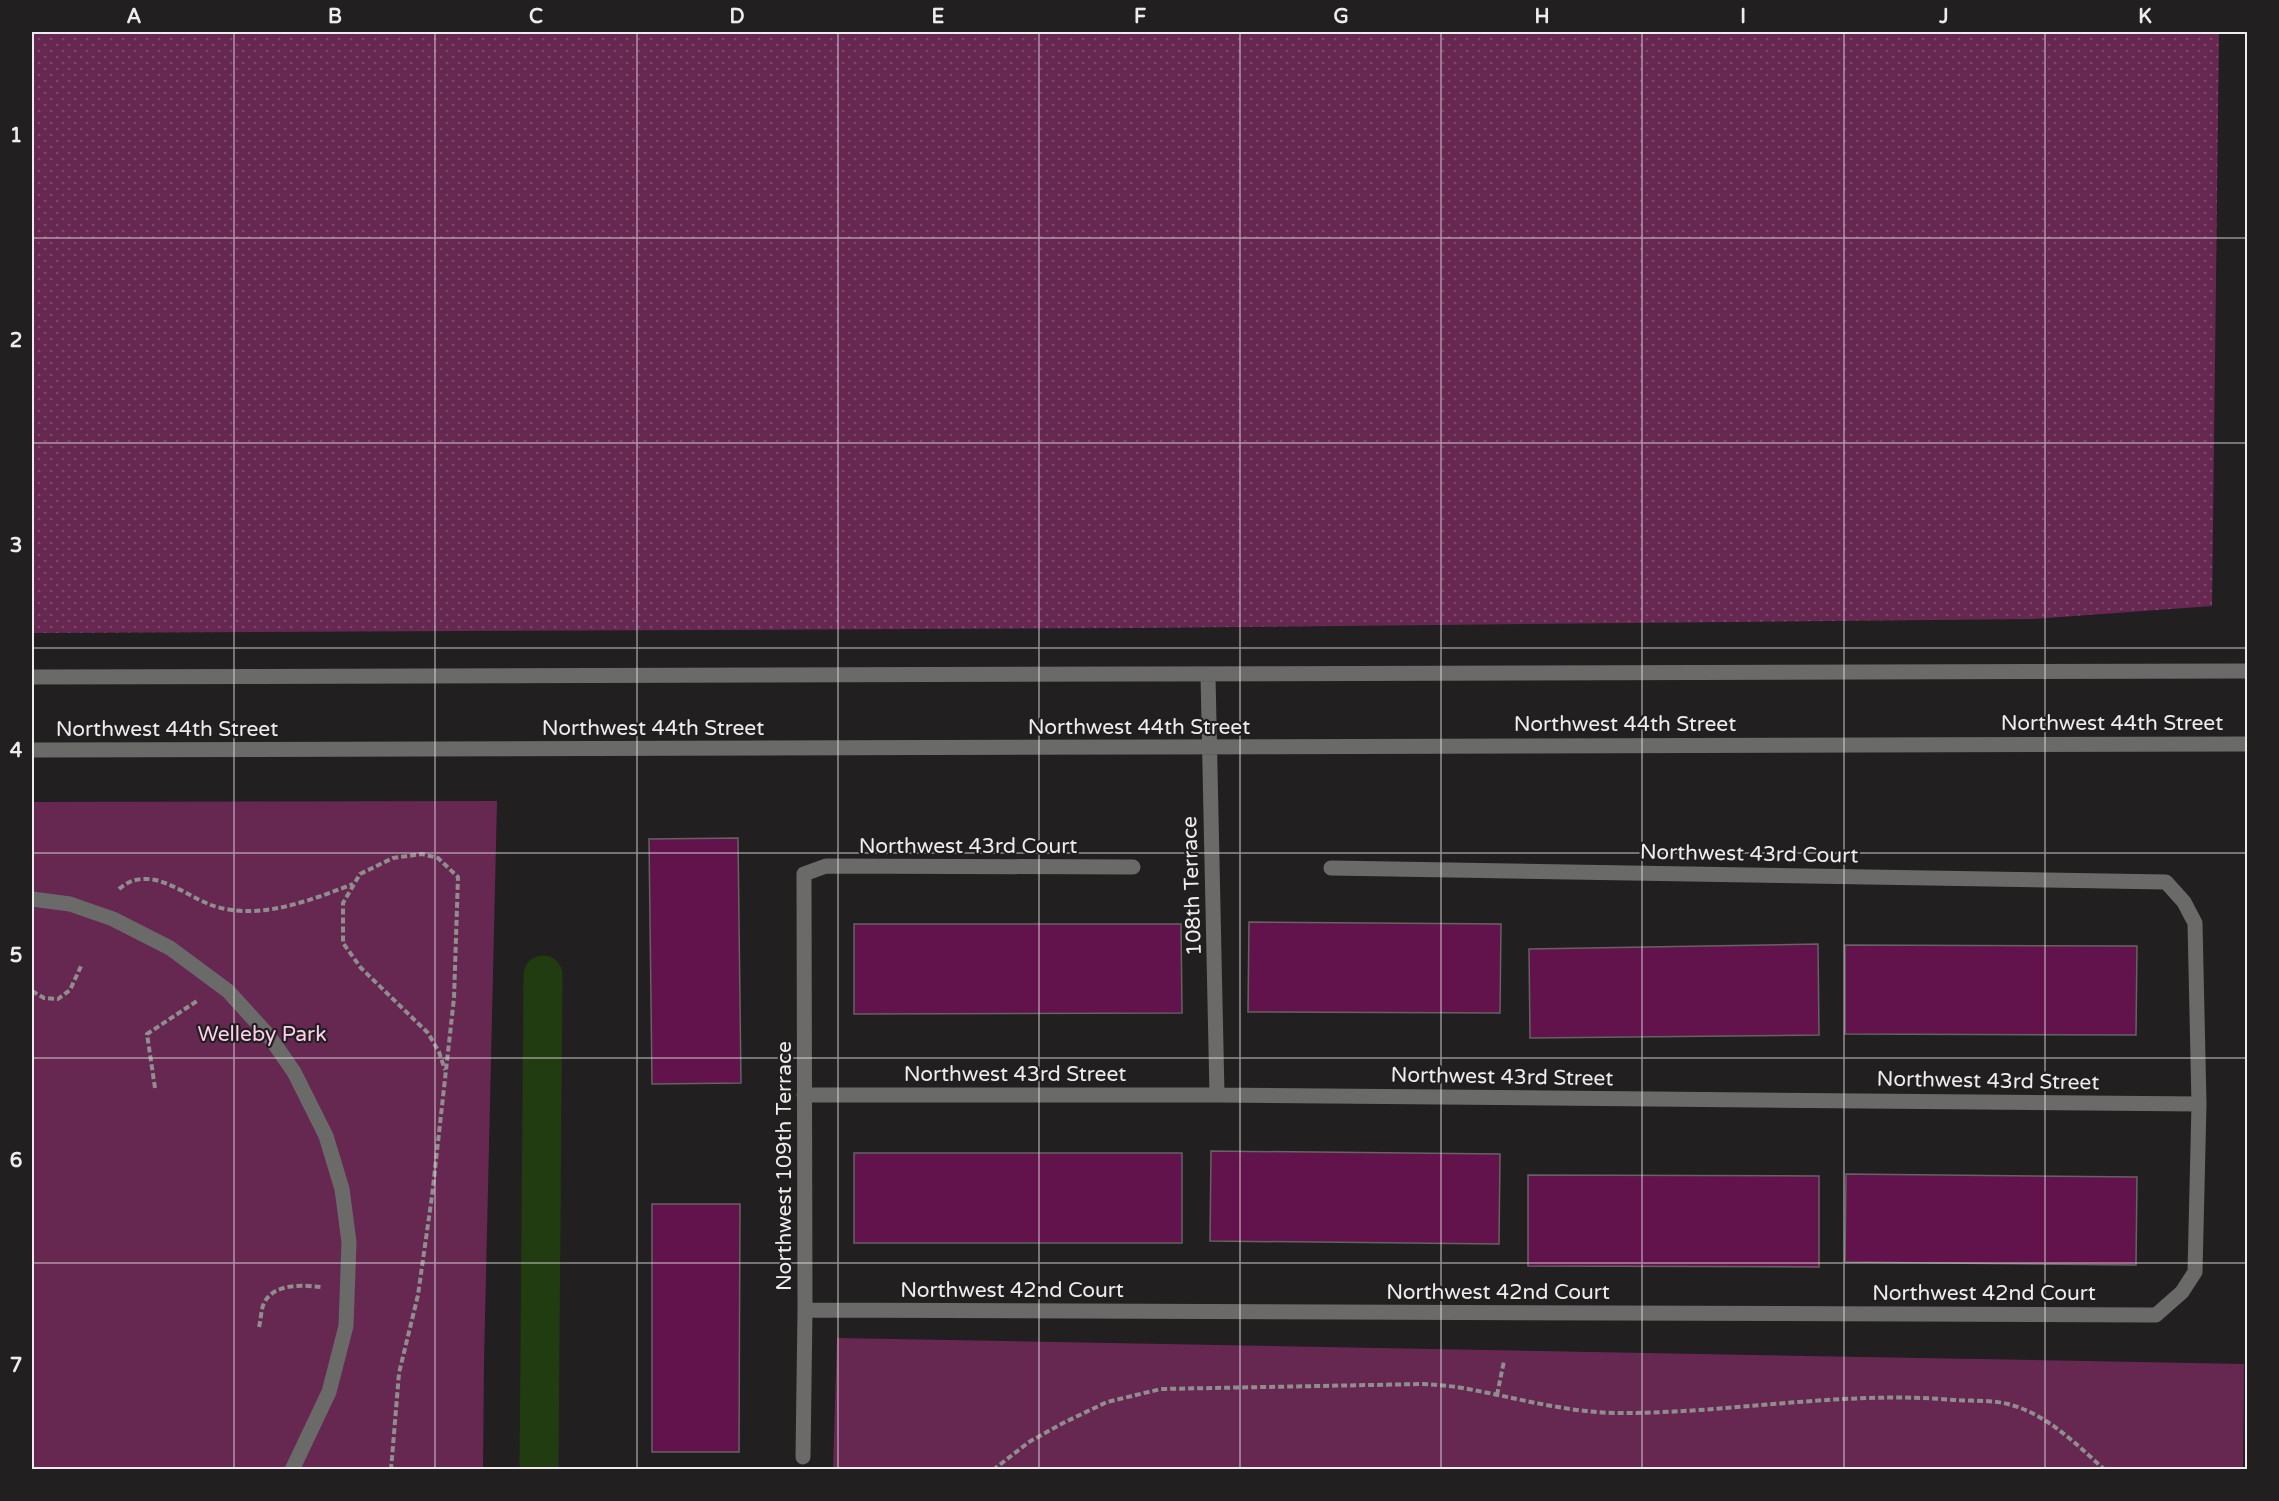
<svg xmlns="http://www.w3.org/2000/svg" width="2279" height="1501" viewBox="0 0 2279 1501" font-family="'Varela Round',sans-serif">
<defs>
<pattern id="grass-dots" width="8" height="8" patternUnits="userSpaceOnUse" patternTransform="scale(1.5)"><rect width="8" height="8" fill="#662851"/><path d="M2 2h.1M6 6h.1" fill="none" stroke="#7c476a" stroke-width="1.8" stroke-linecap="round"/></pattern>
</defs>
<rect width="100%" height="100%" fill="#221f21"/>
<!-- grass -->
<path fill="url(#grass-dots)" d="M32 32H2219L2212 606 2033 619 1135 628 32 633Z"/>
<!-- green -->
<path fill="#662851" d="M497 801 484 1361 483 1469H32V802Z
M837 1338 2244 1364 2243 1469H833Z"/>
<g fill="none" stroke-linecap="round" stroke-linejoin="round">
<!-- canal -->
<path stroke="#203c10" stroke-width="39" d="M539 1470 543 975"/>
</g>
<!-- building -->
<path fill="#63134c" stroke="#666264" stroke-width="1.5" d="M738 838 741 1083 652 1084 649 839Z
M1249 922 1501 924 1500 1013 1248 1012Z
M854 924H1181L1182 1013 854 1014Z
M1818 944 1819 1035 1530 1038 1529 949Z
M1845 945 2137 946 2136 1035 1845 1034Z
M1211 1151 1500 1154 1499 1244 1210 1241Z
M854 1153H1182V1243H854Z
M1846 1174 2137 1177 2136 1265 1845 1262Z
M1528 1175 1819 1176V1267L1528 1266Z
M652 1204H740L739 1452H652Z"/>
<g fill="none" stroke-linecap="round" stroke-linejoin="round">
<!-- path -->
<path stroke="#908d8f" stroke-width="4" stroke-dasharray="6 3" stroke-linecap="butt" d="M119 889C149 863 182 894 211 905 221 909 236 911 247 911 281 912 322 896 353 884
M32 991 44 998 58 999 70 990 82 964
M155 1088 147 1034 197 1001
M259 1327C261 1320 261 1309 264 1303 274 1283 302 1285 321 1287
M1497 1395 1504 1361
M391 1470 399 1373 418 1295 432 1196 454 998 458 877 438 858 422 854 393 858 360 874 343 903V943L361 968 428 1033 439 1052 445 1070
M993 1470 1029 1442 1063 1423 1107 1402 1161 1389 1423 1384C1438 1385 1453 1386 1468 1389 1517 1398 1565 1412 1615 1413 1728 1414 1841 1390 1954 1400 1972 1401 1991 1400 2008 1404 2047 1414 2076 1444 2105 1470"/>
<!-- minor -->
<path stroke="#6a6b69" stroke-width="15" d="M1208 675 1217 1095
M32 677 2248 671
M32 750 2248 744
M32 899 70 904 113 919 170 948 228 991 269 1036 294 1072 326 1136 342 1189 349 1242 346 1326 329 1392 292 1470
M804 1095H1217L2199 1104
M805 1310 2156 1315 2182 1292 2195 1272 2199 1104 2195 923 2184 902 2166 882 1331 868
M803 1457 805 1310 804 874 826 866 1133 867"/>
</g>
<!-- grid -->
<path fill="none" stroke="#efecee" stroke-width="1.5" stroke-opacity="0.55" d="M234 32V1470M435 32V1470M637 32V1470M838 32V1470M1039 32V1470M1240 32V1470M1441 32V1470M1642 32V1470M1844 32V1470M2045 32V1470M32 238H2248M32 443H2248M32 648H2248M32 853H2248M32 1058H2248M32 1263H2248"/>
<g text-anchor="middle" dominant-baseline="central" stroke-width="4.5" stroke-linejoin="round" paint-order="stroke">
<!-- street labels -->
<g font-size="21" fill="#efecee" stroke="#221f21">
<text x="2112" y="723">Northwest 44th Street</text>
<text x="1625" y="724">Northwest 44th Street</text>
<text x="1139" y="727">Northwest 44th Street</text>
<text x="653" y="728">Northwest 44th Street</text>
<text x="167" y="729">Northwest 44th Street</text>
<text x="968" y="846">Northwest 43rd Court</text>
<text transform="translate(1749 854) rotate(1)">Northwest 43rd Court</text>
<text transform="translate(1192 886) rotate(-92)">108th Terrace</text>
<text x="1015" y="1074">Northwest 43rd Street</text>
<text transform="translate(1502 1077) rotate(1)">Northwest 43rd Street</text>
<text transform="translate(1988 1081) rotate(1)">Northwest 43rd Street</text>
<text transform="translate(784 1166) rotate(-90)">Northwest 109th Terrace</text>
<text x="1012" y="1290">Northwest 42nd Court</text>
<text x="1498" y="1292">Northwest 42nd Court</text>
<text x="1984" y="1293">Northwest 42nd Court</text>
</g>
<!-- park labels -->
<g font-size="21" fill="#fecfeb" stroke="#221f21">
<text x="262" y="1034">Welleby Park</text>
</g>
</g>
<!-- border -->
<rect width="2279" height="1501" fill="none" stroke="#221f21" stroke-width="66"/>
<rect x="33" y="33" width="2213" height="1435" fill="none" stroke="#efecee" stroke-width="2"/>
<g font-size="20" text-anchor="middle" font-weight="bold" fill="#efecee">
<text x="134" y="23">A</text>
<text x="335" y="23">B</text>
<text x="536" y="23">C</text>
<text x="737" y="23">D</text>
<text x="938" y="23">E</text>
<text x="1140" y="23">F</text>
<text x="1341" y="23">G</text>
<text x="1542" y="23">H</text>
<text x="1743" y="23">I</text>
<text x="1944" y="23">J</text>
<text x="2145" y="23">K</text>
<text x="16" y="142">1</text>
<text x="16" y="347">2</text>
<text x="16" y="552">3</text>
<text x="16" y="757">4</text>
<text x="16" y="962">5</text>
<text x="16" y="1167">6</text>
<text x="16" y="1372">7</text>
</g>
</svg>
